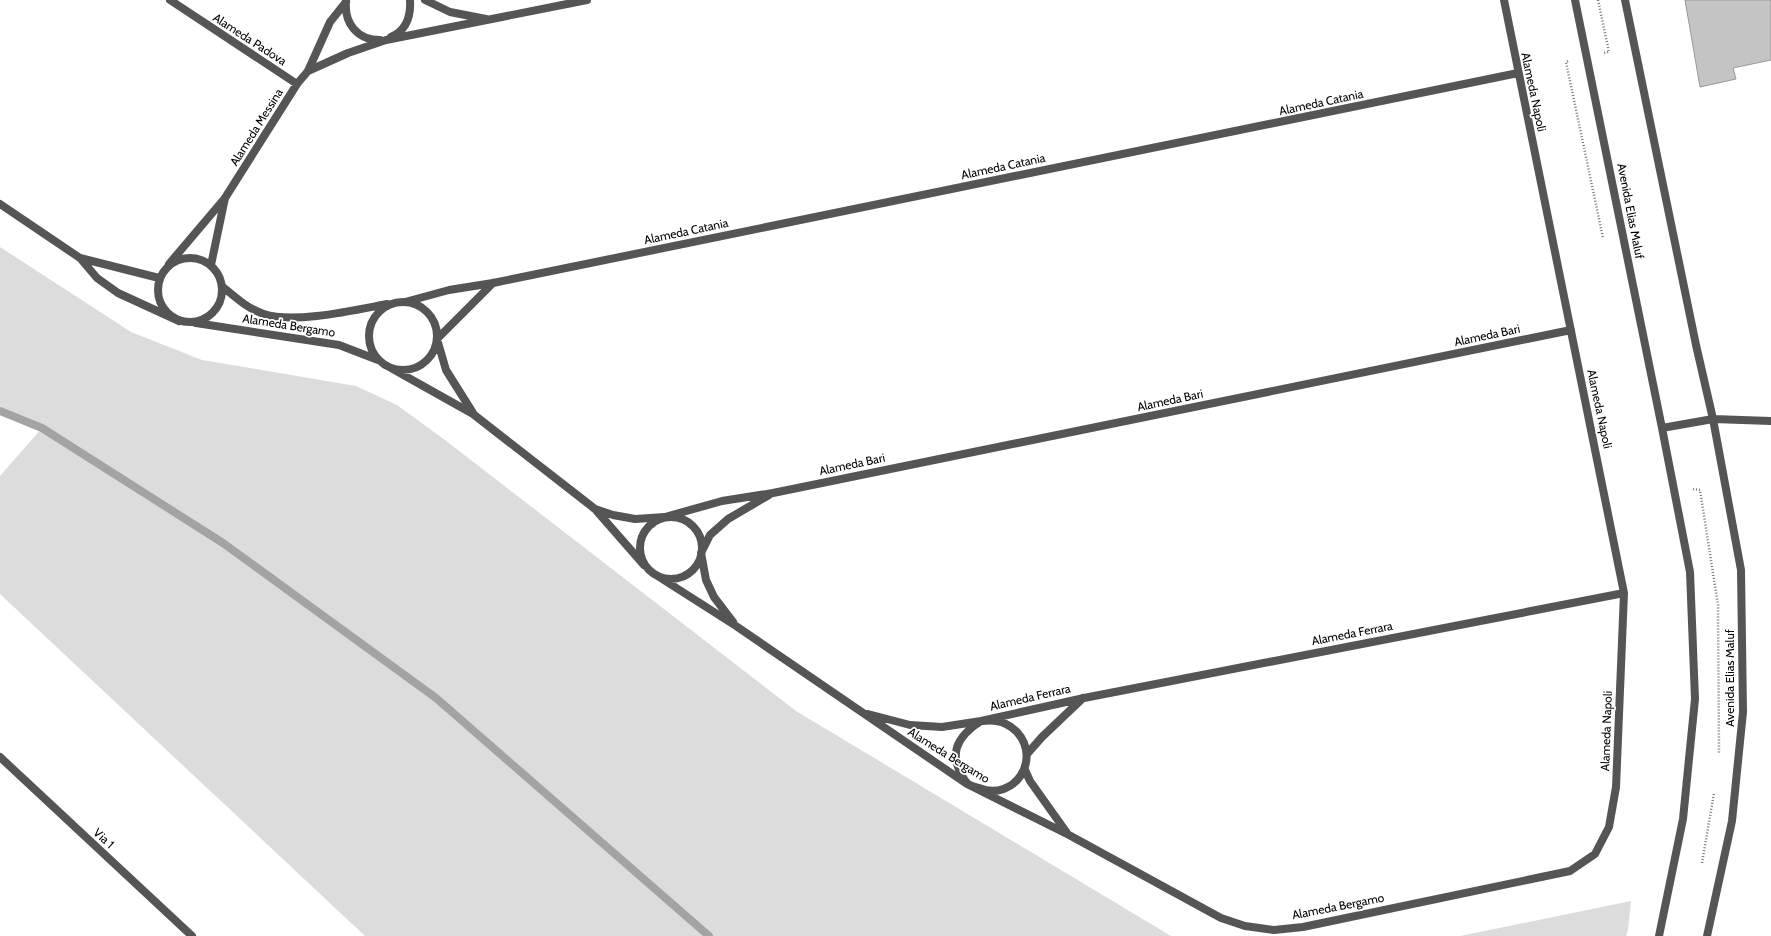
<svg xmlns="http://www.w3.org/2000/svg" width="1771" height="936" viewBox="0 0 1771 936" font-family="Cabin,sans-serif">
<rect width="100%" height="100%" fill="#fff"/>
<!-- green -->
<path fill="#dcdcdc" d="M0 247 131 332 202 360 356 386 397 405 445 440 796 711 1171 936H365L0 594V476L42 428 0 411Z
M1631 901 1628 930 1626 936H1460Z"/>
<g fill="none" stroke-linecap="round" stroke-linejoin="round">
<!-- stream -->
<path stroke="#a3a3a3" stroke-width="8" d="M0 411 42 428 223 543 436 698 709 936"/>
</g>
<!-- building -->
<path fill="#c4c4c4" stroke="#999" d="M1685 0H1771V60L1733 68 1736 79 1700 87Z"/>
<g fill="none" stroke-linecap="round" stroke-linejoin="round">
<!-- path -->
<path stroke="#777" stroke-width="2.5" stroke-dasharray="1 2" stroke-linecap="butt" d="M1598 0 1609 52 1604 53
M1568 61 1566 62 1603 238
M1693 489 1700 490 1718 605 1719 753
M1702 863 1714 793"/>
<!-- minor -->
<path stroke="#555" stroke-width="8" d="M170 0 297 84
M425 0 450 12 486 19
M346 1C344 23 357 40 380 40
M391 37C407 30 411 16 410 0
M308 71 348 53 386 40 587 0
M0 204 80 258 97 278 118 293 179 321
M158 290a32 32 0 1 1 64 0a32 32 0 1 1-64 0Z
M80 258 159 278
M169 264 225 198 297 84 308 71 330 22 346 2
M211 265 225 198
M223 287C235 297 248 309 264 314 294 324 355 310 387 304
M405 302 449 290 493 283 1518 73
M369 336a34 34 0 1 1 68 0a34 34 0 1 1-68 0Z
M196 323 339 345 378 360
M391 368 473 414 595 509 644 565
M473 413 446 370 437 339 493 283
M595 509 613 515 635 519 665 517 722 501 773 493 1571 330
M640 548a31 31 0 1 1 62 0a31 31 0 1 1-62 0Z
M656 575 736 626 967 784 1069 835 1221 918 1245 926 1274 930 1303 927 1570 871 1595 854 1609 827 1616 787 1624 593 1504 0
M733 622 714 597 706 580 701 553 710 535 728 519 769 495
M868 714 910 725 942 727 981 721 1084 698 1624 593
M981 721C986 721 991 720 996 721 1004 722 1012 727 1017 732 1042 760 1014 802 979 788 975 787 969 786 966 782 947 755 956 737 981 721Z
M1027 754 1042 737 1083 698
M0 757 192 936
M1025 770 1030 781 1067 833"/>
<!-- tertiary -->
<path stroke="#555" stroke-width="8" d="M1575 0 1662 428 1690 572 1695 699 1683 819 1659 936
M1625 0 1696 345 1713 419 1741 570 1743 712 1732 821 1707 936
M1662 428 1713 419 1771 421"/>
</g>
<g text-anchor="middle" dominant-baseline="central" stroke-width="3.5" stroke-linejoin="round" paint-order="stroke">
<!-- street labels -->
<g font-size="12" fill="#000" stroke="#fff">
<text transform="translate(250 39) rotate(33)">Alameda Padova</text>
<text transform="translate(1534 92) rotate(78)">Alameda Napoli</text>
<text transform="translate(1321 102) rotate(-12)">Alameda Catania</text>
<text transform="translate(256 127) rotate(-58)">Alameda Messina</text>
<text transform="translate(1003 166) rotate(-12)">Alameda Catania</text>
<text transform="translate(1631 211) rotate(79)">Avenida Elias Maluf</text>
<text transform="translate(686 231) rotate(-12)">Alameda Catania</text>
<text transform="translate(289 325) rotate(9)">Alameda Bergamo</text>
<text transform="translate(1487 335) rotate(-12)">Alameda Bari</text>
<text transform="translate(1170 400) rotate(-12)">Alameda Bari</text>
<text transform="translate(1600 409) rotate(78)">Alameda Napoli</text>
<text transform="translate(852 464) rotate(-12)">Alameda Bari</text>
<text transform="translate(1352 633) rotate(-11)">Alameda Ferrara</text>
<text transform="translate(1729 678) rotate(-90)">Avenida Elias Maluf</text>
<text transform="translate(1030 697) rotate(-13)">Alameda Ferrara</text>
<text transform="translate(1606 731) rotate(-88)">Alameda Napoli</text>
<text transform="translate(949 755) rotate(32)">Alameda Bergamo</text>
<text transform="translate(104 838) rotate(43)">Via 1</text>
<text transform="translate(1338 906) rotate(-11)">Alameda Bergamo</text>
</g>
</g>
</svg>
